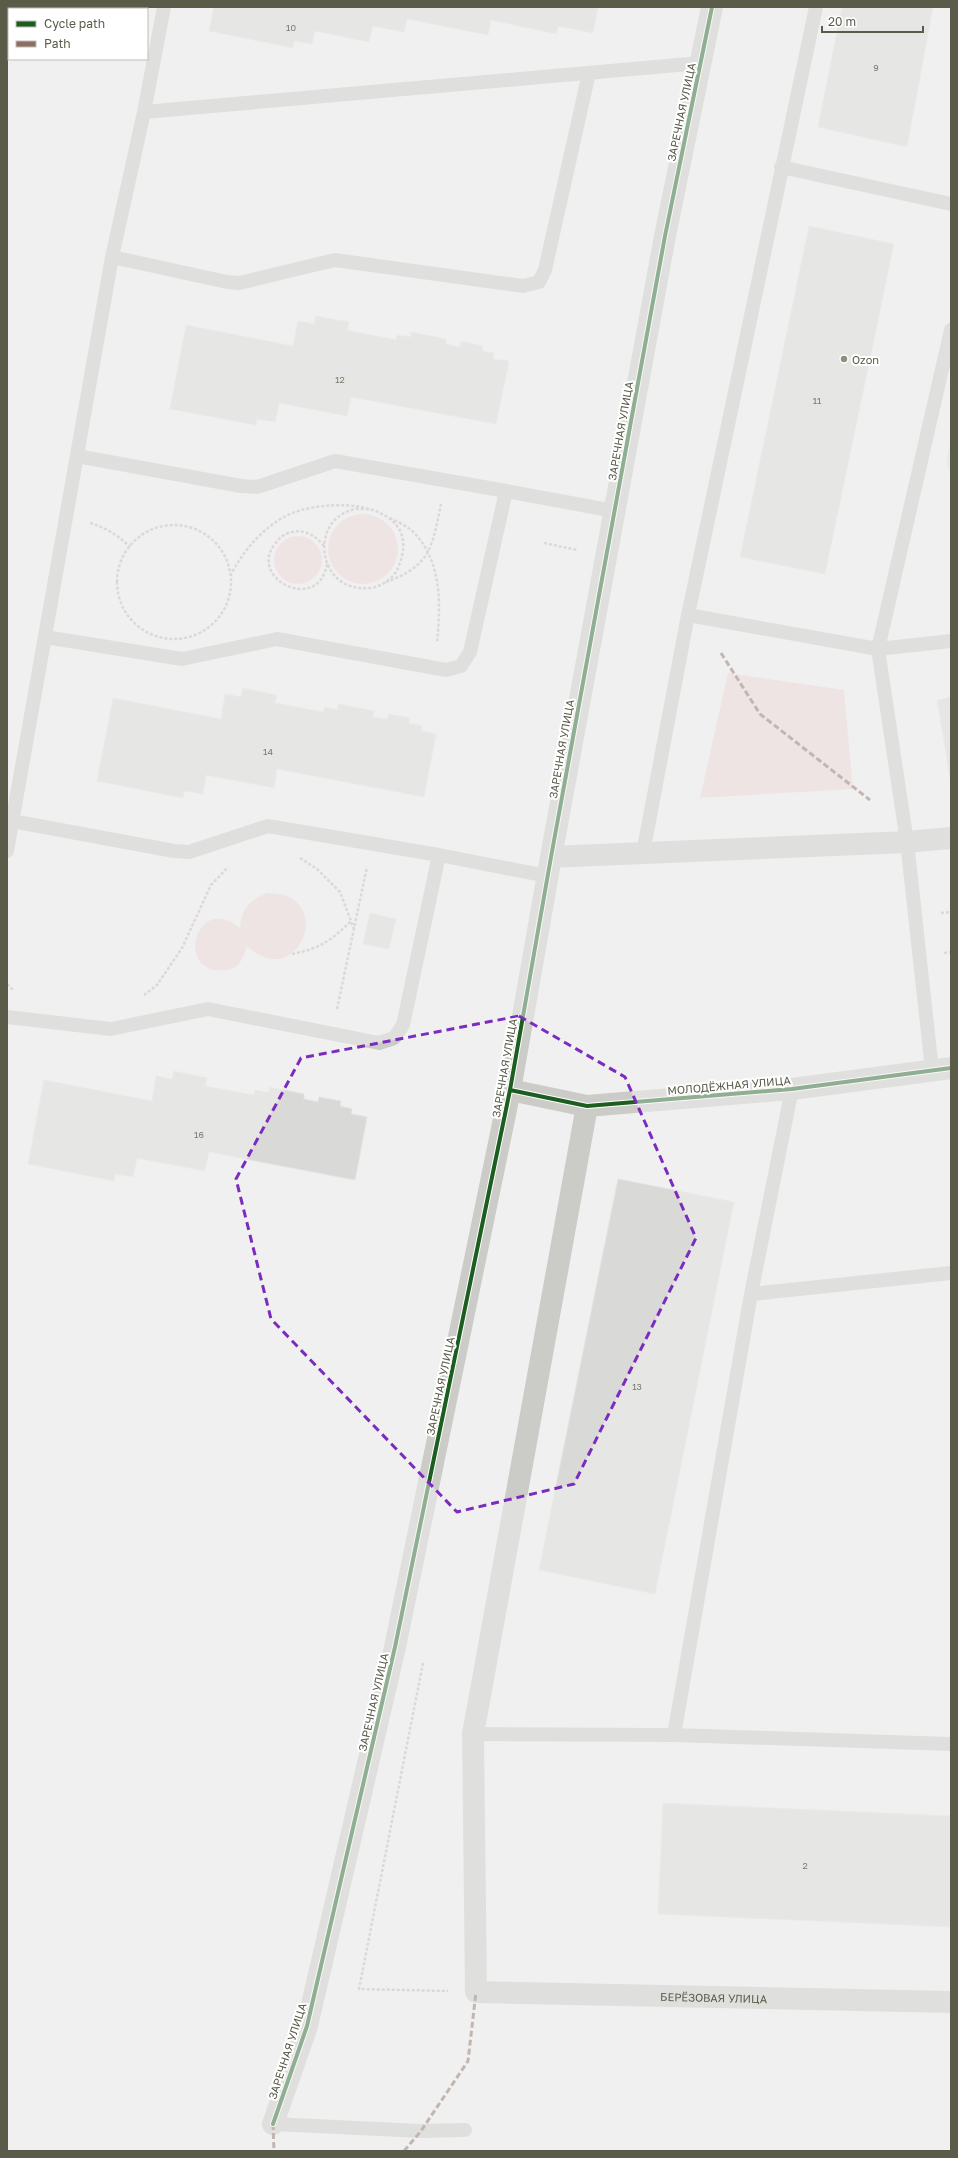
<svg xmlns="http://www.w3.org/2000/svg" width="958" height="2158" viewBox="0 0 958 2158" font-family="'Golos Text',sans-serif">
<rect width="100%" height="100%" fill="#f0f0f0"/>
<!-- education -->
<path fill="#e1e2e2" d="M951 438V475L946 462Z"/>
<!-- green -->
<path fill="#eed6d6" d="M328 549a35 35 0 1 1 70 0a35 35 0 1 1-70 0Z
M274 560a24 24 0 1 1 48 0a24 24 0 1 1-48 0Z
M728 673 844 690 853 789 700 798Z
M267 893C339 892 298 995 247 946 244 957 239 969 227 970 172 978 196 890 240 928 241 909 250 900 267 893Z"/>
<!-- building -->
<path fill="#d9d9d8" stroke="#e2e3e1" d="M214 7H598L593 33 558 26 556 34 491 20 488 35 407 19 404 32 373 26 369 42 315 31 312 44 294 41 293 48 209 31Z
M842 7H933L907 147 818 127Z
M809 226 894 244 825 574 740 557Z
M316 316 349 322 347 330 396 340 397 335 411 337V332L446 339V344L460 347 461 341 483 346 482 351 494 353 493 359 509 361 496 424 351 397 347 416 279 403 275 422 257 419 256 425 170 409 186 325 293 346 298 321 314 324Z
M243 688 277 695 275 703 323 712 325 707 337 710 339 704 374 711 373 717 387 719 389 714 410 718 409 723 422 726 421 731 436 734 424 797 277 769 274 788 206 775 203 794 184 791 183 798 97 781 113 698 221 719 225 694 241 697Z
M951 697V784L937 700Z
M370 913 396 919 389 949 363 944Z
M174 1071 207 1078 205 1086 254 1095 255 1090 269 1093V1087L304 1094V1099L318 1102 319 1097 341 1101 340 1106 352 1109 351 1114 367 1117 355 1180 209 1152 205 1171 137 1158 133 1177 115 1174 114 1181 28 1164 44 1080 152 1101 156 1076 172 1079Z
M618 1179 734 1202 655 1594 539 1570Z
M663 1803 951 1816V1927L658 1914Z"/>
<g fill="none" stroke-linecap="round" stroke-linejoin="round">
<!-- path -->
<path stroke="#c4bbb8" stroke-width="2.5" stroke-dasharray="3 2" stroke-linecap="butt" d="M390 518C396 521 405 525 411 530 442 558 441 604 437 643
M90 523C106 528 118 535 130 547
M117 582a57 57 0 1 1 114 0a57 57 0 1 1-114 0Z
M544 543 577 550
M324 546C316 536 305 529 292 532 285 533 279 538 275 544 247 579 319 614 327 564
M230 576C243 552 258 533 282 518 321 495 428 498 398 568 394 578 381 587 370 588 317 594 307 518 356 509 361 509 367 509 371 509
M386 582C431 566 432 547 441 504
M300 858 317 869 340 892 354 929
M941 913 951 912
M944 953 951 952
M292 954C319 949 332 940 351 921
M7 984 14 991
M144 995 157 985 182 948 211 885 228 867
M337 1009 367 867
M423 1663 359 1989 448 1991"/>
<!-- lane -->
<path stroke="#cbccc7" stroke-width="14" d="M164 7 144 112 700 63
M781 167 951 204
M112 257 227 282 239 283 335 260 523 286 539 282 545 270 589 73
M951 330 878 649 951 641
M77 456 241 486 257 487 335 461 506 491
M688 615 878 649 907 842 932 1070
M45 637 182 659 277 639 446 670 461 666 470 652 506 491 614 511
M12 821 174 851 189 852 268 826 439 855
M7 851 112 257 144 112
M643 853 688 615 816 7
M7 1017 111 1029 208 1009 379 1043 394 1038 403 1025 439 855 547 876
M751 1294 951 1273
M473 1734 674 1735 951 1744
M674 1735 751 1294 792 1089
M273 2124 421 2131 465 2130"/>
<!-- street -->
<g stroke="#cbccc7" stroke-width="22">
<path d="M551 857 907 842 951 838"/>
<path d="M510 1090 587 1106 792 1089 951 1068"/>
<path id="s1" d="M587 1106 473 1734 476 1992 951 2002"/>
<path d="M273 2124 307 2026 395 1647 510 1090 551 857 665 236 712 7"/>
</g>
<!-- quiet -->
<path stroke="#8d6e63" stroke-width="3" stroke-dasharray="6 3" stroke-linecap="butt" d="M13 9 14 7
M7 41 9 31
M721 653 760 714 870 800
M273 2124 274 2151
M404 2151 421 2131 468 2061 476 1992"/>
<!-- cycleway casing -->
<g stroke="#fff" stroke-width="6">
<path id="cycleway" d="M510 1090 587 1106 792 1089 951 1068
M273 2124 307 2026 395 1647 510 1090 551 857 665 236 712 7"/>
</g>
<!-- cycleway -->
<use href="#cycleway" stroke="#1b5e20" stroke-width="4"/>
</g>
<!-- marked area -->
<path d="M0 0H958V2158H0ZM519 1016 625 1077 696 1238 574 1484 457 1512 271 1319 236 1179 301 1058Z" fill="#f0f0f0" fill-opacity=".55" fill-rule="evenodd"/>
<path fill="none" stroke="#7b2cbf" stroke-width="3" stroke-dasharray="8 5" stroke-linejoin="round" d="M519 1016 625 1077 696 1238 574 1484 457 1512 271 1319 236 1179 301 1058Z"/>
<!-- markers -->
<circle fill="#8e8f83" stroke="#fff" stroke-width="1.5" cx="844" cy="359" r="4"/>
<g text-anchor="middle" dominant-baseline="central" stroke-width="4" stroke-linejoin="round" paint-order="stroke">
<!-- number labels -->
<g font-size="9" fill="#7a7b6d">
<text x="291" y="27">10</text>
<text x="876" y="67">9</text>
<text x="340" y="379">12</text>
<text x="817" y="400">11</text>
<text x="268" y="751">14</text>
<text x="199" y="1134">16</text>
<text x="637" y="1386">13</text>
<text x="805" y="1865">2</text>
</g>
<!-- street labels -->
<g font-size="11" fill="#5a5b48" stroke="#fff">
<text transform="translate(681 112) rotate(-78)">ЗАРЕЧНАЯ УЛИЦА</text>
<text transform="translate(620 431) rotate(-80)">ЗАРЕЧНАЯ УЛИЦА</text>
<text transform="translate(561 749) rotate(-80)">ЗАРЕЧНАЯ УЛИЦА</text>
<text transform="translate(504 1068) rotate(-80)">ЗАРЕЧНАЯ УЛИЦА</text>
<text transform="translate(729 1085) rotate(-5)">МОЛОДЁЖНАЯ УЛИЦА</text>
<text transform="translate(440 1386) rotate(-78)">ЗАРЕЧНАЯ УЛИЦА</text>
<text transform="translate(373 1702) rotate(-77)">ЗАРЕЧНАЯ УЛИЦА</text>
<text stroke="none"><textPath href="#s1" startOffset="1134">БЕРЁЗОВАЯ УЛИЦА</textPath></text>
<text transform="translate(287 2051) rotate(-72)">ЗАРЕЧНАЯ УЛИЦА</text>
</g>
<!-- poi labels -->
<g font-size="11" fill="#5a5b48" stroke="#fff" text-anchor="start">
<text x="852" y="359">Ozon</text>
</g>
</g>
<!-- border -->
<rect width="958" height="2158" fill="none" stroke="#5a5b48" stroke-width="16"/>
<!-- legend -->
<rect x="8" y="8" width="140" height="52" fill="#ffffff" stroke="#bdbdb6"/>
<rect x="16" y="21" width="20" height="6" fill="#1b5e20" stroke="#bdbdb6"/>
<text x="44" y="28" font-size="12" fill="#5a5b48">Cycle path</text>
<rect x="16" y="41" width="20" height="6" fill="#8d6e63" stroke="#bdbdb6"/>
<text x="44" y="48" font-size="12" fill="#5a5b48">Path</text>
<!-- scale -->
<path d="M822 26v6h101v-6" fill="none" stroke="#5a5b48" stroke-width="2"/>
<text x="828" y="26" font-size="12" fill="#5a5b48" stroke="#ffffff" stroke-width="3" paint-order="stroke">20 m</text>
</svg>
